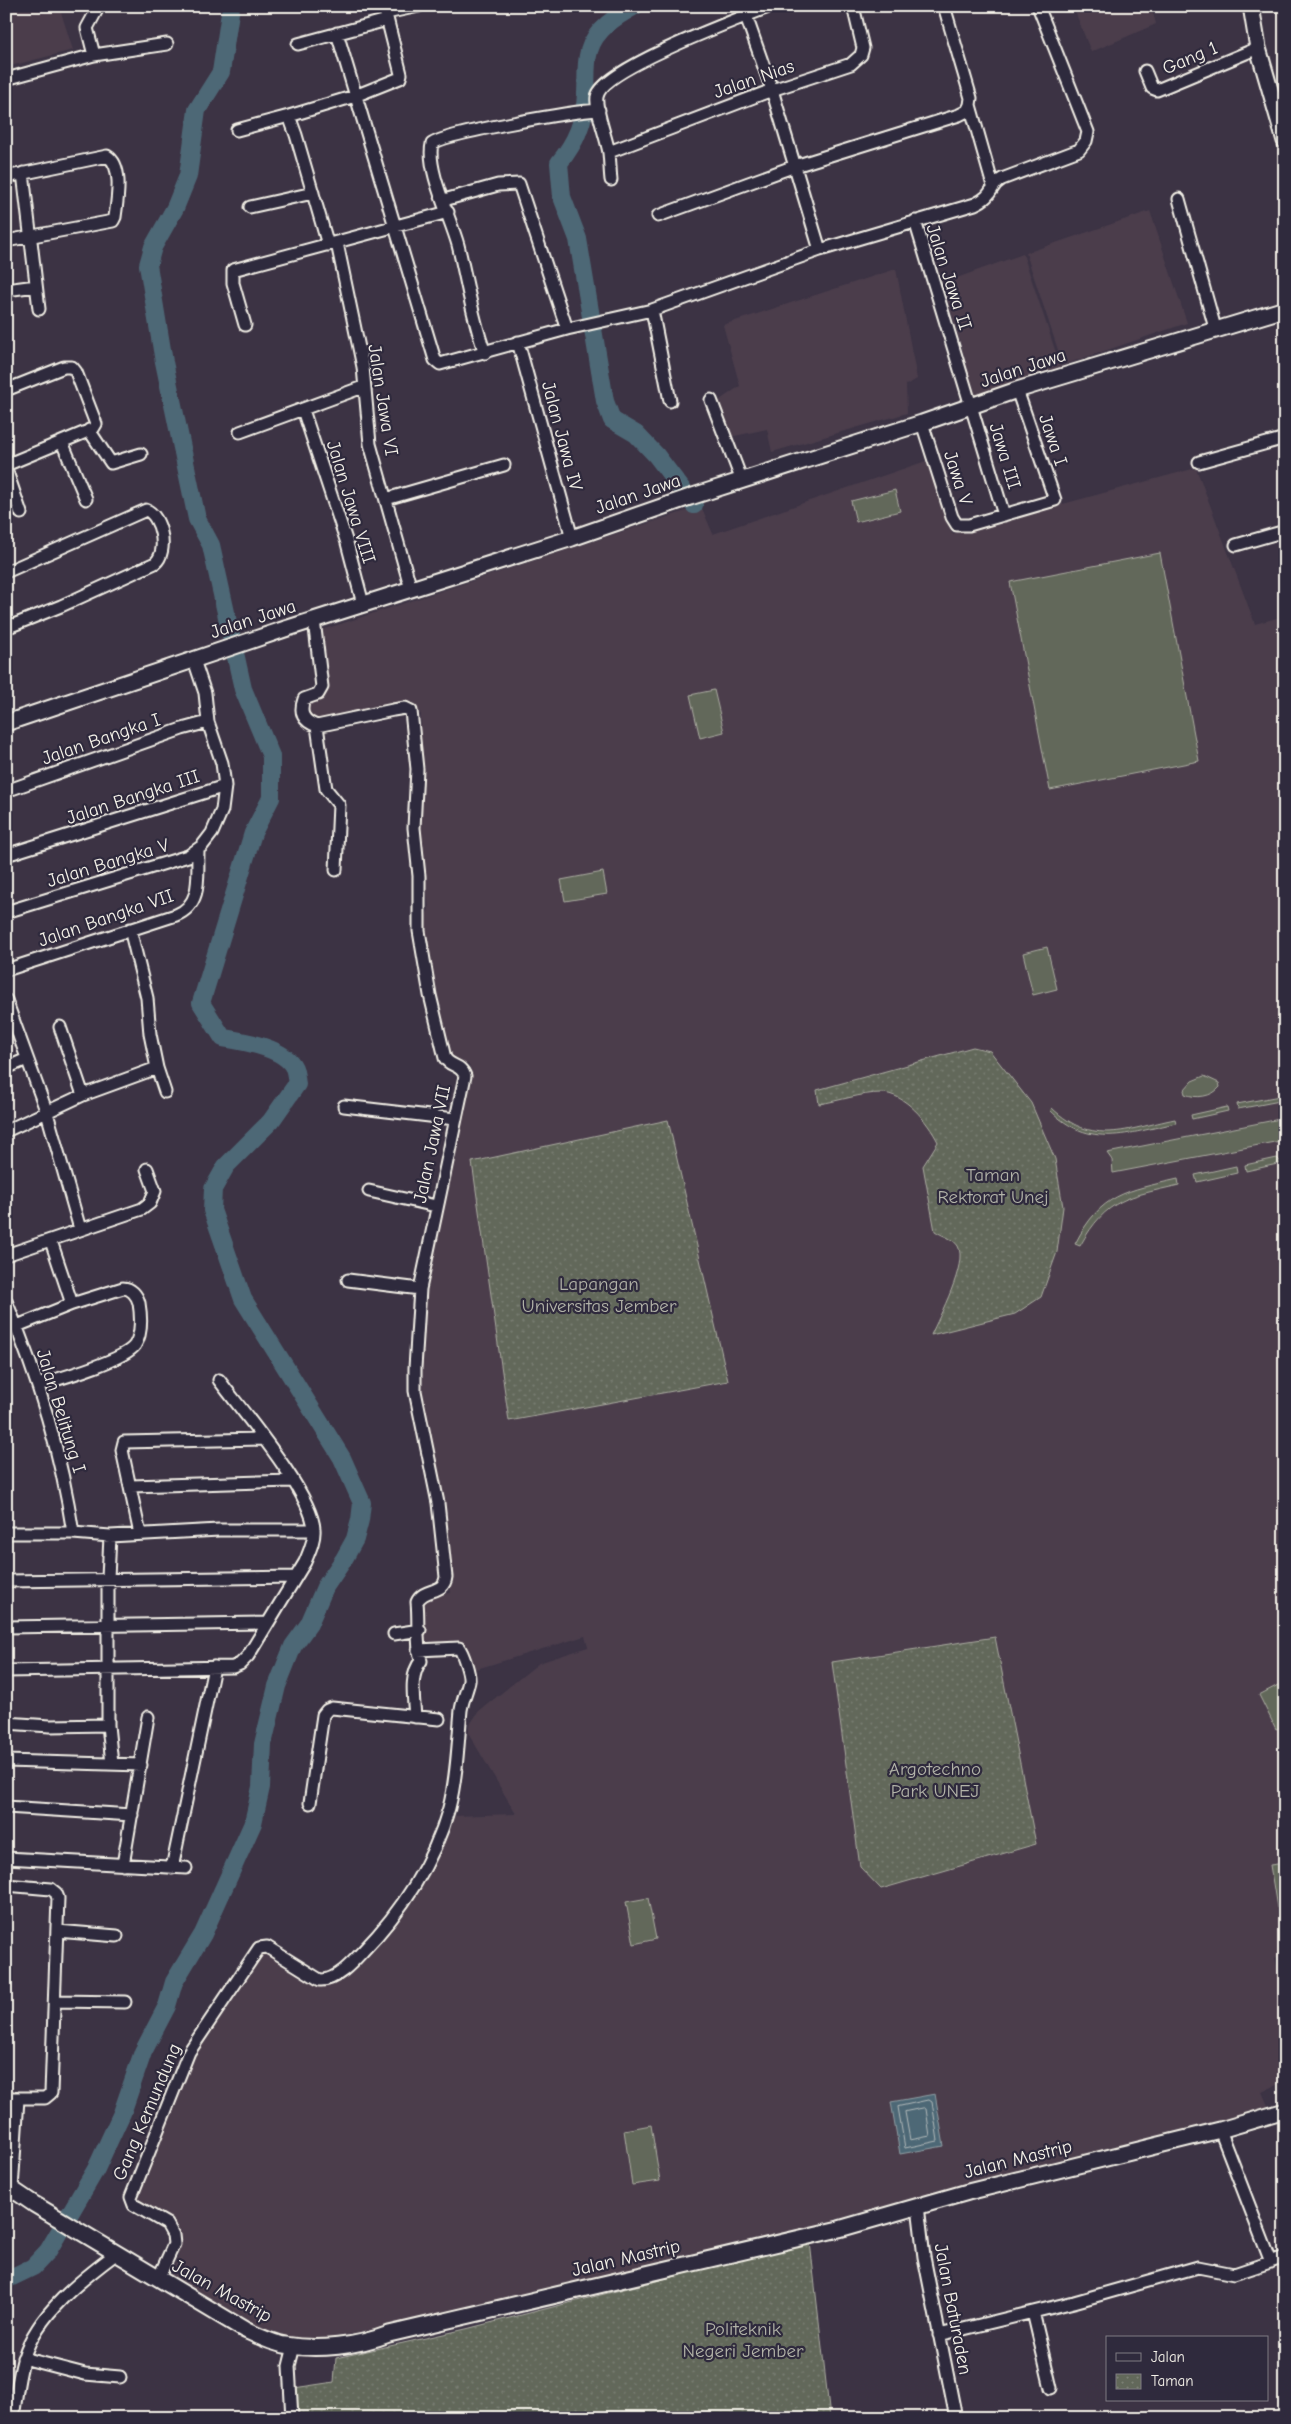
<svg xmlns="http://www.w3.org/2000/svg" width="1291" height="2424" viewBox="0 0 1291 2424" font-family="'Comic Neue',sans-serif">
<defs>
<pattern id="park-dots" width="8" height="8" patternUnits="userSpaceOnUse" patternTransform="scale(1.25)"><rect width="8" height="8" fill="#62685a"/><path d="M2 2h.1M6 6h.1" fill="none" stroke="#797e72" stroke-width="1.8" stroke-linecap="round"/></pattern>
</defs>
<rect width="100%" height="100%" fill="#3c3344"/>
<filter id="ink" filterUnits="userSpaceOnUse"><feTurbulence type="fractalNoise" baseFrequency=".02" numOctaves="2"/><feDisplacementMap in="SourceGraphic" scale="10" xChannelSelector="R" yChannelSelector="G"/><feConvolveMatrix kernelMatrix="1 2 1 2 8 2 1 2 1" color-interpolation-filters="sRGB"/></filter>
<g filter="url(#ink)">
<!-- built -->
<path fill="#4b3e4c" d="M6 6H59L73 50 6 67Z
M1073 6H1151L1156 24 1091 52Z
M1150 211 1187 323 1063 365 1026 253Z
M1023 254 1061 368 976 397 943 283Z
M896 269 917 379 906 385 907 413 772 452 767 429 730 437 717 402 740 386 723 325Z
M929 460 952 534 1196 468 1255 624 1285 616V1955L1275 1958 1285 1997V2081L1262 2092 1269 2108 1014 2172 706 2254 373 2331 320 2339 285 2338 262 2330 168 2279 178 2258 180 2237 175 2224 166 2215 143 2205 137 2199 139 2189 195 2054 256 1958 264 1950 326 1983 420 1886 453 1816 516 1814 469 1734V1726L479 1711 539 1663 588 1647 585 1636 473 1670 462 1645 424 1646V1597L451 1593 443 1509 421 1395V1350L429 1274 452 1148 472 1080V1071L468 1064 448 1060 421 926 429 909 418 822 421 715 416 706 406 702 321 721 312 719 307 709 311 703 321 698 319 631 701 506 713 534Z"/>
<!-- green -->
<path fill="#62685a" stroke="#abaca1" d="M895 490 900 511 856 522 851 501Z
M1160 553 1199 761 1050 790 1010 582Z
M714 690 724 732 700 738 690 695Z
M603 872 607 894 565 901 561 880Z
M1047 947 1057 989 1033 995 1023 953Z
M1204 1076 1219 1083 1220 1087C1212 1097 1196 1099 1185 1094L1184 1090 1192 1081Z
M1285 1095V1100L1238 1109 1237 1104Z
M1227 1107 1228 1111 1192 1119 1191 1115Z
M1052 1108C1093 1147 1126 1129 1175 1119L1176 1123C1128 1133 1090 1150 1050 1110Z
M1285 1118V1140L1113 1173 1112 1160 1107 1153Z
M1277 1158 1282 1163 1246 1171 1245 1165Z
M1236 1166 1237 1173 1197 1182 1195 1175Z
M1178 1179 1179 1185C1129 1197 1107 1197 1080 1246L1075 1244C1101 1193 1126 1191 1178 1179Z
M1282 1683 1285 1689V1725L1276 1729 1259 1695Z
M1285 1863V1906L1277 1908 1270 1865Z
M648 1898 656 1939 634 1944 626 1902Z
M651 2125 660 2181 632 2185 624 2130Z"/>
<!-- park -->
<path fill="url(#park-dots)" stroke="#abaca1" d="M973 1047 990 1051 1031 1103 1055 1159 1063 1207 1057 1252 1041 1297 1015 1314 931 1335C939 1317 968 1263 958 1246 953 1238 942 1236 935 1231L923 1166 938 1142C928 1122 905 1093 881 1093 861 1093 839 1101 819 1104L817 1090Z
M668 1120 728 1381 509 1421 472 1162Z
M995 1637 1036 1844 881 1889 860 1867 832 1662Z
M810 2242 830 2418H296L294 2388 334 2382 336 2358 466 2329Z"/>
<!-- water -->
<path fill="#4e6876" stroke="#909fa4" d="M935 2094 944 2146 900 2154 891 2102Z"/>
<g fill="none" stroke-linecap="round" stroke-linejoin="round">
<!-- shore -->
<path stroke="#b2baba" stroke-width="1" d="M929 2100 932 2102 938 2141 905 2148 898 2107Z
M924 2108 926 2109 930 2136 910 2140 905 2112Z"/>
<!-- river -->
<path stroke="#4e6876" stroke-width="18" d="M635 6C617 16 595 29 589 51 585 65 587 79 586 93 585 121 576 142 559 163L562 197 578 239 605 401 612 420 636 434 656 455 694 505
M6 2280 33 2267 48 2251 96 2169 122 2113 143 2052 167 2006 174 1982 203 1934 253 1823 261 1787 263 1744 277 1686 293 1646 309 1624 325 1587 344 1559 355 1539 360 1520 362 1503 342 1458 243 1299 212 1210 213 1189 226 1166 271 1121 297 1084C296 1079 296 1073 294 1068 285 1048 243 1041 223 1038L201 1003 253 833 271 798V756L243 689 211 545 197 519 164 362 148 265 153 247 175 208 188 176 197 110 221 72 231 6"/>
<!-- street casing -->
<g stroke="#f4f1e8" stroke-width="15">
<path id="street" d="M944 6 971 98 970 105 993 186
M386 13 419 6
M746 16 772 90 820 250
M337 33 435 360 440 364 567 329 652 310 820 250 975 204C995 195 988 187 1002 179L1079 150 1086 141 1088 132 1038 6
M298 44 387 20
M94 55 87 28 99 6
M1145 71 1152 88 1157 90 1258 48
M6 79 94 55 167 44
M237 130 289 116
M609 152 772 90 851 64 861 55 863 48 853 6
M23 173 39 309
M6 177 107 156C124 166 117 201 115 217L113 221 6 241
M611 180C610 171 610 162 609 153 607 139 595 109 597 97 601 69 743 17 771 6
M1179 199 1215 328
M444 200 498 185 519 184 567 329
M250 207 313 193
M658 216 795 166 959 115 967 111 970 105
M915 221 1004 515
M337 243 363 367 370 444 411 589
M328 245 296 135 289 116 355 96 400 78 401 74 384 6
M6 290 36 286
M652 310 670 401
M245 325 233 283V270L448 212
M518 342 572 538
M485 353C472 318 467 281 458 245 451 219 426 169 432 144 445 133 575 111 599 110
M6 390 64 367H72L76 372 96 424 93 429 6 465
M711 400 742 481
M303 410 347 543 363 604
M922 423 952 517 957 525H969L1055 500 1017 390
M89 430 111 463 141 454
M240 432 363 387
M62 442 86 499
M1199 462 1285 438
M6 469 21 513
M386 499 504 465
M1236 545 1285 531
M6 572 146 510C161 515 169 552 155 563L61 606 6 628
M314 620 322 687 318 694 304 699C299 713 303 721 317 726L393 710 405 708 411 711 417 769 414 828 419 876V931L430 995 445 1058C450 1067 461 1064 465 1076L420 1289 415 1368V1391L438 1503 446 1577C444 1595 424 1587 417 1602 419 1621 416 1643 421 1661 409 1675 414 1699 415 1717
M317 726 326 789 339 805 336 870
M6 791 182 729 208 722
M6 855 225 786
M6 912 188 856 202 846 212 833 222 810 225 786 222 763 208 722 205 693 194 660
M130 929 147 998 150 1034 157 1068 165 1092
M6 970 176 915C203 904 197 875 198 851
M6 1000 47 1113 80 1229
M60 1027 83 1095
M6 1068 27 1059
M344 1106 455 1119
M6 1131 83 1095 157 1068
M369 1191 436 1206
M51 1241 72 1304
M6 1255 142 1209 150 1203 155 1191 147 1169
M348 1280 420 1289
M6 1301C38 1377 61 1452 73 1533
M17 1326 72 1304 123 1288C131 1288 137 1295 139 1303 141 1315 142 1334 135 1345 125 1360 58 1379 38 1385
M131 1486 292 1481
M6 1533H73L110 1536 219 1530H314
M140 1534 122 1450 124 1442 264 1439
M110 1536 108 1578V1725L112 1764
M6 1581 296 1577
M6 1627 268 1623
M394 1634 420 1630
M6 1671 233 1667 240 1664 248 1656 305 1562C309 1552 315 1540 314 1529 312 1493 242 1411 219 1380
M6 1723 50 1726 108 1725
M6 1761 141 1765
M310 1803 323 1715 327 1710 332 1708 439 1719
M6 1807 132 1815
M6 1858 186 1868
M123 1865 148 1717
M172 1868 214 1667
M6 1885 51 1889 56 1893 58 1898 51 2093 45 2098H6
M57 1931 117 1936
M55 2001 125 2002
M1220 2130 1271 2262
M12 2189 18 2099
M918 2206 924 2257 956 2418
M158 2279 174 2244 173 2235 167 2224 134 2205 131 2197 189 2052 259 1948 267 1947 320 1980C336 1981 353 1962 363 1951 401 1912 434 1862 449 1808 457 1777 458 1742 461 1710 463 1698 467 1691 469 1681 470 1674 463 1653 459 1648L418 1650
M1033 2312 1051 2388
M939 2335 1074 2302 1198 2267 1234 2274 1285 2257
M23 2358 85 2374 120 2377
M13 2418C16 2398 18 2377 24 2357 37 2314 82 2279 117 2253
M292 2418 289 2366 294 2346"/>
</g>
<!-- secondary casing -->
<g stroke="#f4f1e8" stroke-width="19">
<path id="secondary" d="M1251 6 1258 48 1285 141
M6 723 285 629 572 538 690 497 922 423 1017 390 1285 309
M6 2185 34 2204 245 2330C258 2336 272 2343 285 2345 318 2351 358 2346 389 2334L839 2229 968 2192 1220 2130 1285 2111"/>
</g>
<!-- street -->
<use href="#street" stroke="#2f2a3d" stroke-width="11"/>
<!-- secondary -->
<use href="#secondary" stroke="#2f2a3d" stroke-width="15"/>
</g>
</g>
<g text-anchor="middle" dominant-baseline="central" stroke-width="4.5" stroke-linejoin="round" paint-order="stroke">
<!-- street labels -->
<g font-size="19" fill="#f4f1e8" stroke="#2f2a3d">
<text transform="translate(1190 58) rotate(-23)">Gang 1</text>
<text transform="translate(754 79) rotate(-19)">Jalan Nias</text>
<text transform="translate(949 277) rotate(72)">Jalan Jawa II</text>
<text transform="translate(1023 368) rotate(-18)">Jalan Jawa</text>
<text transform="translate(383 400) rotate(81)">Jalan Jawa VI</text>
<text transform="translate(562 436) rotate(75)">Jalan Jawa IV</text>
<text transform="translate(1053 440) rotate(71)">Jawa I</text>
<text transform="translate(1005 456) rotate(73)">Jawa III</text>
<text transform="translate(958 478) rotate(72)">Jawa V</text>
<text transform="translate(638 494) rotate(-19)">Jalan Jawa</text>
<text transform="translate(351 502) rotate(73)">Jalan Jawa VIII</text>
<text transform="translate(253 619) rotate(-18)">Jalan Jawa</text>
<text transform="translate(101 739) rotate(-19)">Jalan Bangka I</text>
<text transform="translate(133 797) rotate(-18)">Jalan Bangka III</text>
<text transform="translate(108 863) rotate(-17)">Jalan Bangka V</text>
<text transform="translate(106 918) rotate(-19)">Jalan Bangka VII</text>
<text transform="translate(432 1144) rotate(-78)">Jalan Jawa VII</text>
<text transform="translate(61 1411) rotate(73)">Jalan Belitung I</text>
<text transform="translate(147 2112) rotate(-67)">Gang Kemundung</text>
<text transform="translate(1018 2159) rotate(-14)">Jalan Mastrip</text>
<text transform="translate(626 2258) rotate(-13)">Jalan Mastrip</text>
<text transform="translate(222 2291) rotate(29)">Jalan Mastrip</text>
<text transform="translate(953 2309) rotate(79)">Jalan Baturaden</text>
</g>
<!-- park labels -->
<g font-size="19" fill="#b2b3a8" stroke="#2f2a3d">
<text x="993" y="1175">Taman<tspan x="993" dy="22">Rektorat Unej</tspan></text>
<text x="599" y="1284">Lapangan<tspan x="599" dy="22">Universitas Jember</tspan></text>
<text x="935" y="1769">Argotechno<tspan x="935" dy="22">Park UNEJ</tspan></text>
<text x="743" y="2329">Politeknik<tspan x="743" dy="22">Negeri Jember</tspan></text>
</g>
</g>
<!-- margin -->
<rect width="1291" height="2424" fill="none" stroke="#2f2a3d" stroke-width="25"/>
<rect x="12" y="12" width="1266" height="2399" fill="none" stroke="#f4f1e8" stroke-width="2" filter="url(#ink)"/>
<!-- legend -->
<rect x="1106" y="2336" width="162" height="65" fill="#2f2a3d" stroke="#7e7a81"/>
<rect x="1116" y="2353" width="25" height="8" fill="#2f2a3d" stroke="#7e7a81"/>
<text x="1151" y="2362" font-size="15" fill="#f4f1e8">Jalan</text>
<rect x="1116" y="2374" width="25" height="15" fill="url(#park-dots)" stroke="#7e7a81"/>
<text x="1151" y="2386" font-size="15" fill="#f4f1e8">Taman</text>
</svg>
